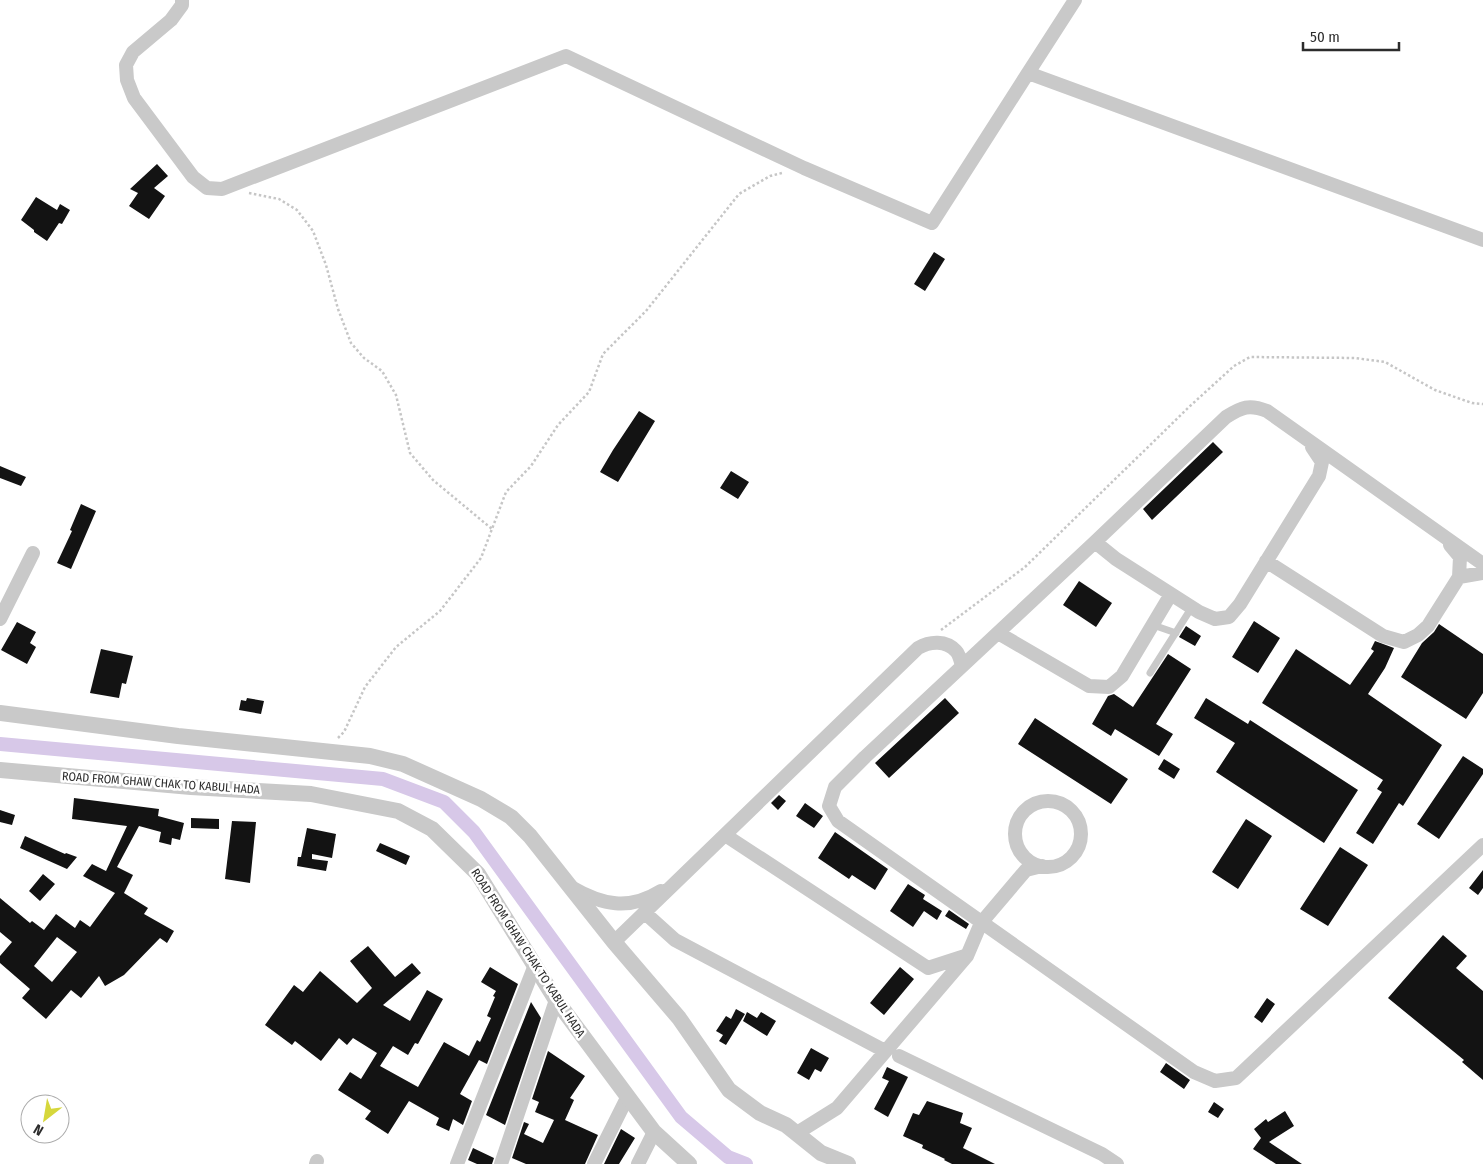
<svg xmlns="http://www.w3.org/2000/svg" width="1483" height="1164" viewBox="0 0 1483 1164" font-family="'Fira Sans Condensed',sans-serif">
<rect width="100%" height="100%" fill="#fff"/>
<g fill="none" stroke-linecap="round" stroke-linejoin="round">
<!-- canal -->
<path stroke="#d7c8e8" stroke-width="14" d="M0 744 383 779 444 802 474 832 681 1117 728 1157 746 1164"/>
</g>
<!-- building -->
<path fill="#131313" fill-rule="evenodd" d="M157 164 168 176 154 188 165 196 149 219 129 206 138 193 130 189Z
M36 197 57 210 60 204 70 210 62 224 59 223 47 241 34 232V230L21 220Z
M934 252 945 259 925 291 914 284Z
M639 411 655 421 618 482 600 472 613 450Z
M1213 442 1223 452 1152 520 1143 509Z
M0 466 26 477 21 486 0 478Z
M731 471 749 482 738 499 720 488Z
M81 504 96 511 71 569 57 563 72 531 70 530Z
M1079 581 1112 603 1096 627 1063 605Z
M1254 621 1280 638 1258 673 1232 657Z
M17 622 36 632 30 643 36 647 27 664 1 650Z
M1439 624 1483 654V693L1466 719 1401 677 1422 643 1434 632Z
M1186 626 1201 636 1195 646 1179 637Z
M1375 641 1394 648 1385 668 1368 694 1442 745 1403 806 1399 803 1373 844 1356 833 1382 792 1377 789 1383 780 1262 703 1296 649 1350 685 1374 651 1371 649Z
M101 649 133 656 126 684 122 683 119 698 90 693Z
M1168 654 1191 669 1156 724 1173 734 1159 756 1115 729 1111 736 1092 724 1108 696 1114 694 1133 707Z
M247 698 264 701 261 714 239 710 241 700 246 701Z
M945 698 959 713 889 778 875 763Z
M1206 698 1248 724 1250 720 1358 790 1324 843 1216 772 1235 743 1194 718Z
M1035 718 1128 779 1111 804 1018 744Z
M1463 756 1483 769V774L1439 839 1417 824Z
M1164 759 1180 769 1174 779 1158 769Z
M779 795 786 801 778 810 771 803Z
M74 798 159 809 158 816 184 823 180 840 172 838 171 845 159 842 161 832 139 826 117 867 133 875 124 893 148 908 144 914 174 931 167 943 160 938 124 975 105 986 99 976 81 998 71 990 46 1019 22 998 30 989 0 963V956L12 942 0 932V898L30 923 32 921 44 930 56 914 75 928 80 920 90 927 115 893 83 876 92 864 106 871 127 826 72 819ZM57 937 77 952 52 982 34 966Z
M805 803 823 816 814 828 796 816Z
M0 810 15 815 12 825 0 822Z
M191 818 219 819V829L191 828Z
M1246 819 1272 836 1238 889 1212 872Z
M232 821 256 822 250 883 225 879Z
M307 828 336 834 332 858 312 854V859L328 861 326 871 297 866 298 857H301Z
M835 832 888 869 875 890 852 875 849 879 818 858Z
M25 836 65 854 66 853 77 857 67 869 20 848Z
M380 843 410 856 406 865 376 851Z
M1340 847 1368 865 1328 926 1300 909Z
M1483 870V888L1478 895 1469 888Z
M43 874 55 884 40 901 29 891Z
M908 884 925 895 923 899 942 911 937 920 924 911 913 927 890 911Z
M949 910 969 924 966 929 945 916Z
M1443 935 1467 956 1456 968 1483 991V1080L1462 1062 1464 1060 1388 998Z
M368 946 395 977 412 963 421 973 383 1005 410 1021 427 990 443 999 418 1044 415 1043 408 1055 393 1046 380 1066 418 1087 444 1042 469 1056 477 1040 480 1042 491 1018 487 1016 495 997 493 996 496 991 481 982 490 967 518 984 487 1064 479 1060 460 1094 472 1101 463 1125 453 1119 449 1131 436 1125 439 1118 409 1101 388 1134 365 1119 371 1111 338 1090 350 1072 361 1079 377 1053 353 1038 347 1045 339 1038 321 1061 295 1041 292 1045 265 1025 294 985 303 992 320 971 357 1003 372 988 350 961Z
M900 967 914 979 884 1015 870 1003Z
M1267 998 1275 1004 1262 1023 1254 1017Z
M531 1002 541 1018 505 1125 486 1115Z
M736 1009 745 1014 726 1045 719 1041 723 1035 716 1031 726 1016 731 1019Z
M747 1012 757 1018 761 1012 776 1021 767 1036 743 1021Z
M811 1048 829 1058 821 1072 815 1069 809 1080 797 1073Z
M548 1051 585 1076 570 1098 574 1100 565 1120 598 1135 585 1164H526L512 1158 524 1122 529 1124 524 1134 543 1143 554 1120 535 1112 539 1102 532 1099Z
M1166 1063 1190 1080 1184 1089 1160 1072Z
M887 1067 908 1077 888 1117 874 1109 889 1081 882 1078Z
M927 1101 963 1113 960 1123 972 1128 963 1148 995 1164H952L944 1160 945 1159 922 1148 923 1145 903 1136 913 1113 919 1115Z
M1214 1102 1224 1109 1218 1118 1208 1112Z
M1285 1111 1294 1126 1269 1142 1302 1164H1276L1253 1149 1261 1138 1254 1129 1266 1119 1268 1122Z
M621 1129 635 1138 619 1164H604Z
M473 1148 494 1158 492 1164H477L468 1160Z"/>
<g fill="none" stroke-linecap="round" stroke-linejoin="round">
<!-- path -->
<path stroke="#c6c6c6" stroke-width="2.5" stroke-dasharray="2.5 2.5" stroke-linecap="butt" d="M249 193 279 199 297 210 313 231 326 265 338 309 351 343 364 358 382 371 396 395 410 453 433 480 492 529
M941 630 1025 567 1189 407 1234 366 1250 357 1355 358 1385 362 1435 390 1472 403 1483 404
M338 738 344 732 365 687 396 647 440 611 481 558 506 492 531 466 558 425 589 392 603 354 646 311 739 194 770 176 782 173"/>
<!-- service -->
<path stroke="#c9c9c9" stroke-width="7" d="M1153 625 1176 633
M1150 673 1192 607"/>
<!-- minor -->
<path stroke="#c9c9c9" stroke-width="14" d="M182 0V5L171 20 133 52 126 65 127 80 134 98 193 177 207 188 222 189 566 56 804 168 932 223 1028 73 1483 240
M1028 73 1075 0
M1095 542 1116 559 1199 612 1215 619 1229 617 1240 604 1319 476 1322 462 1312 447
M1266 561 1383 636 1404 642 1418 635 1428 626 1459 577 1460 557 1450 545
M1483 564 1267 411C1249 404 1242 407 1226 417L1095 542 865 757 835 787 829 806 838 821 1194 1072 1215 1081 1236 1078 1483 845
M1459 577 1483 573
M0 619 33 553
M998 633 1089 686 1109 687 1122 676 1171 594
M1015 834a33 33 0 1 1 66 0a33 33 0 1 1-66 0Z
M725 835 928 968 965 956
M571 887C602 905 629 911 661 891
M645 913 675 940 885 1051
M614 942 918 648C930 641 946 640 956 651 959 654 961 662 962 666
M899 1056 1102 1154 1117 1164
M797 1133 837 1108 967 956 981 923 1026 870 1042 866
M316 1164 317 1161
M457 1164 535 965
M501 1164 556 1000
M594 1164 627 1098
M638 1164 654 1132"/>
<!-- tertiary -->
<path stroke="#c9c9c9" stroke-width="16" d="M0 713 178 736 370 756 403 764 481 799 511 817 530 836 614 942 679 1018 729 1090 760 1113 786 1125 821 1153 848 1164
M0 770 191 787 311 794 398 811 432 829 478 874 556 1000 654 1132 689 1164"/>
</g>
<g text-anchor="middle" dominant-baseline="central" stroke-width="5" stroke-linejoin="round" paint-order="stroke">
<!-- street labels -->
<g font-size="12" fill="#2c2c2c" stroke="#fff">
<text transform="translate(161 783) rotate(4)">ROAD FROM GHAW CHAK TO KABUL HADA</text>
<text transform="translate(528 953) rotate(57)">ROAD FROM GHAW CHAK TO KABUL HADA</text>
</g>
</g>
<!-- north arrow -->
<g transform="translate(45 1119) rotate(211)"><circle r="24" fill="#ffffff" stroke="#ababab"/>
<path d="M0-4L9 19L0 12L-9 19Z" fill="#d6d73b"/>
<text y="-8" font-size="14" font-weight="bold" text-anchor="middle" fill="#2c2c2c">N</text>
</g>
<!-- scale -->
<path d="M1303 42v8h96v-8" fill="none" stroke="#2c2c2c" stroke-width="2.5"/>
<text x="1310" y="42" font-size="15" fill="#2c2c2c" stroke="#ffffff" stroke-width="4" paint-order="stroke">50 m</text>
</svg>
